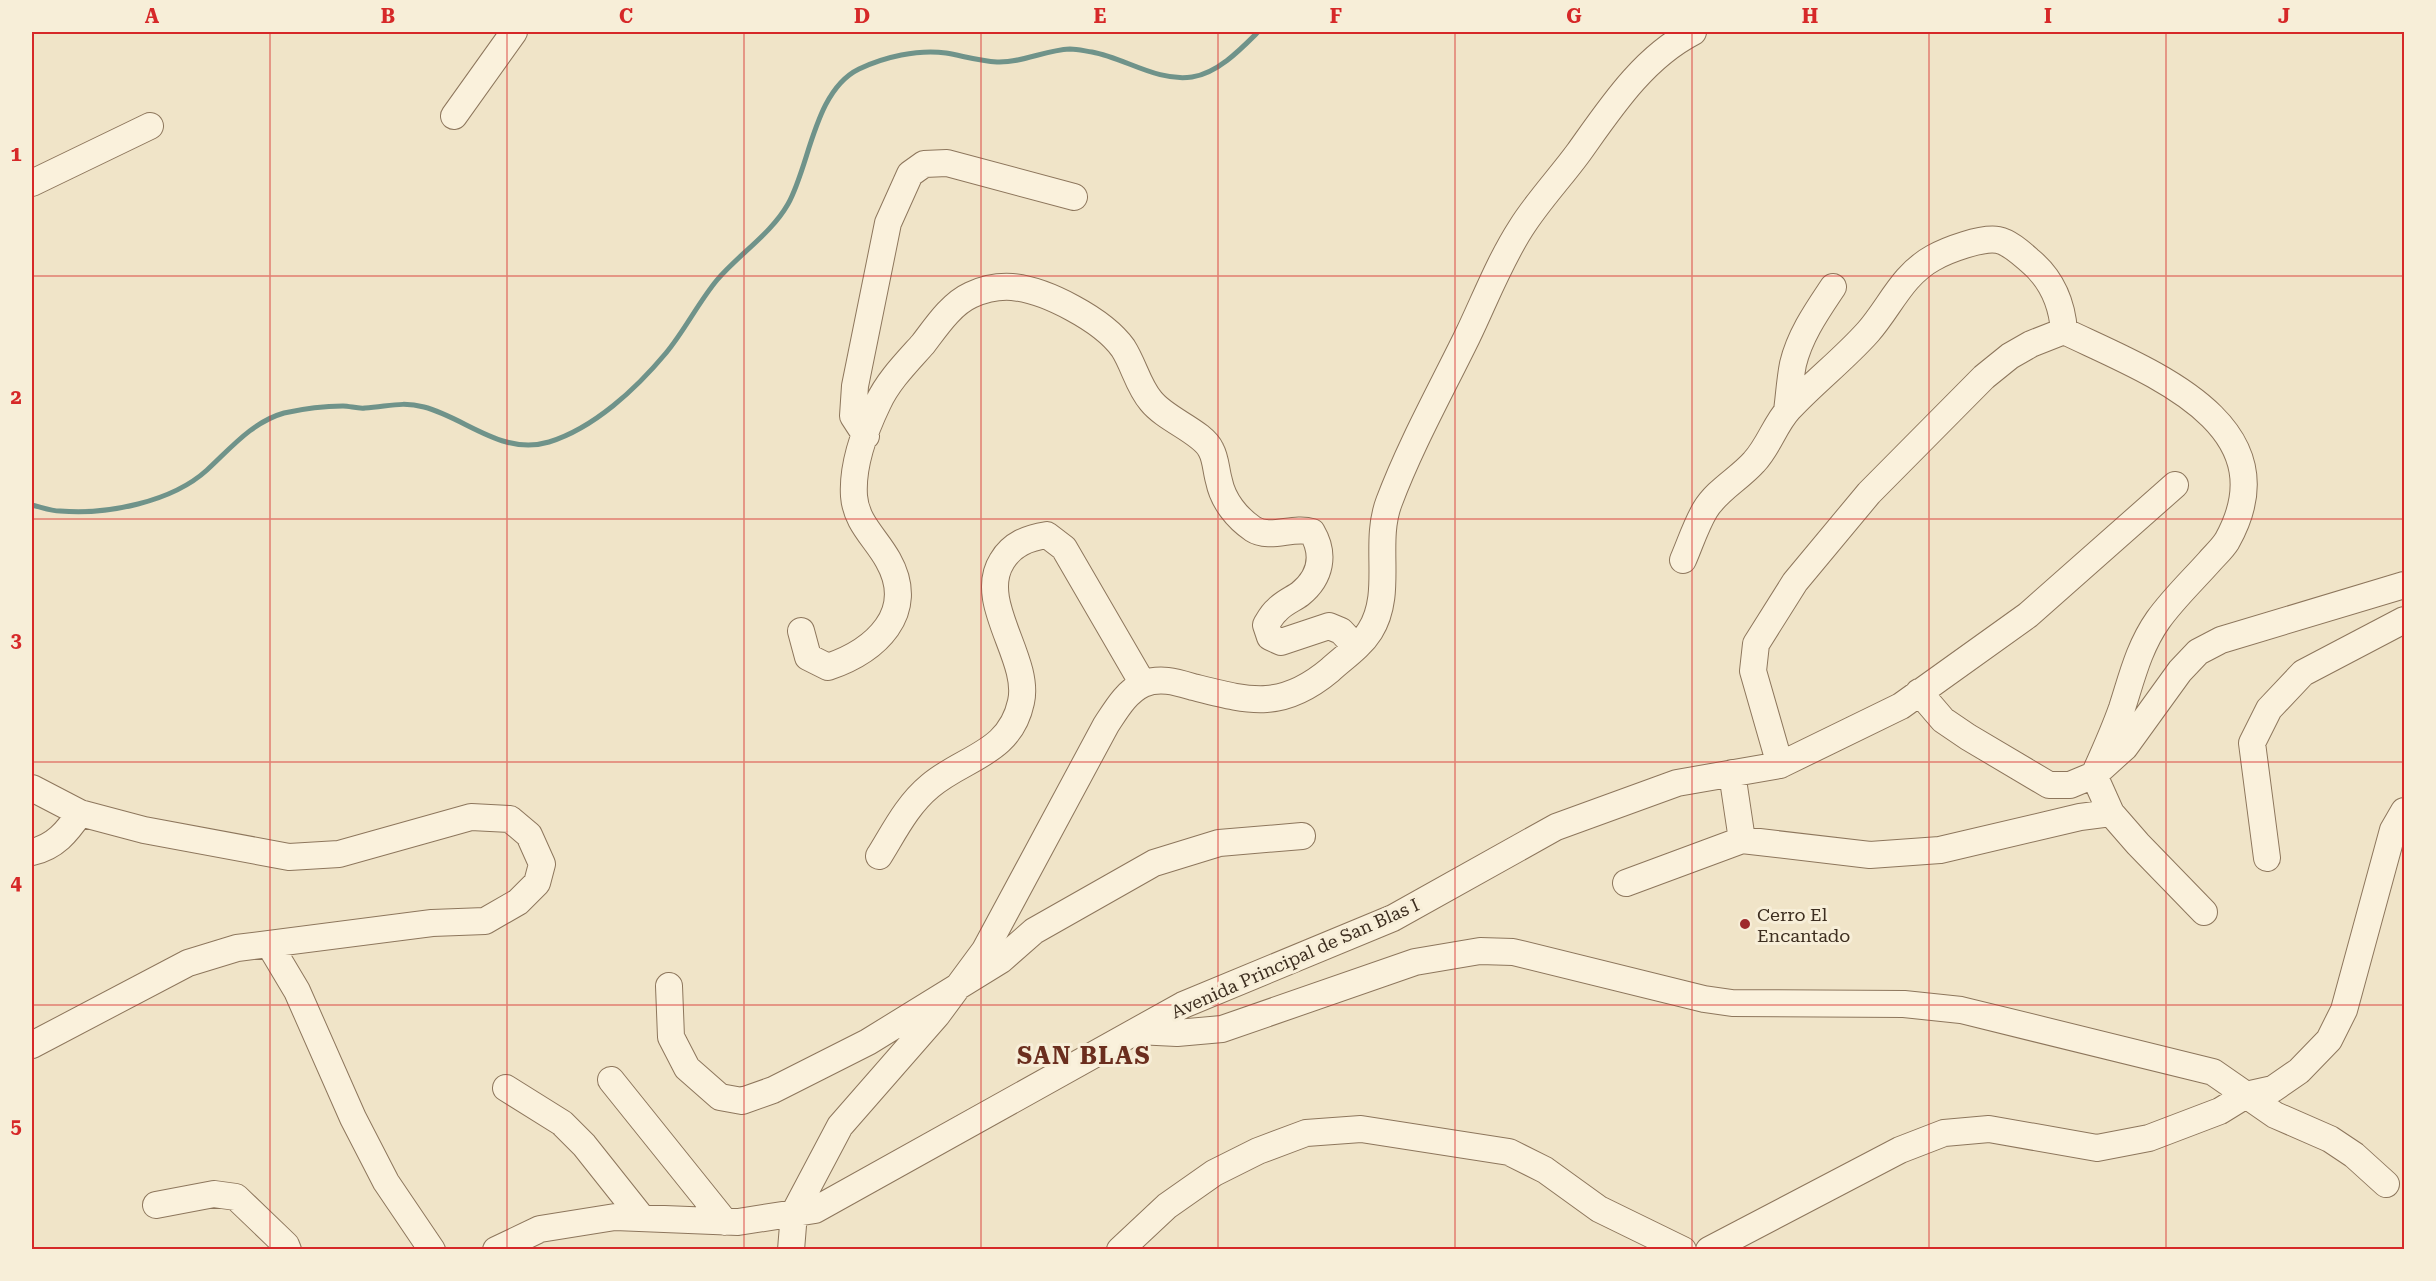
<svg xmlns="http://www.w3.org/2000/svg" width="2436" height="1281" viewBox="0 0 2436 1281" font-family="'Roboto Serif',serif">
<rect width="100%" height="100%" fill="#f0e4c8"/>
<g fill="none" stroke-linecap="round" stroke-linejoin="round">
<!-- stream -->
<path stroke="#6f938a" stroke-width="5" d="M32 505C41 507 51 511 60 511 107 515 172 502 207 470 230 449 252 422 284 413 302 409 325 406 343 406 350 406 358 409 365 408 387 407 401 401 424 407 466 418 502 456 549 442 594 428 636 389 666 353 685 330 698 303 717 280 739 254 771 234 788 204 810 165 814 91 859 69 884 57 918 49 946 53 963 56 980 61 997 62 1022 63 1045 50 1070 49 1077 49 1085 51 1092 52 1125 58 1157 82 1192 77 1218 73 1241 49 1258 32"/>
<!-- minor casing -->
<g stroke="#8d765c" stroke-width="28">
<path id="minor" d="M454 116 514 32
M32 183 150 126
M1787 411C1789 396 1790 379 1793 364 1800 335 1817 311 1833 287
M866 436 853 416 855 386 888 223 910 174 924 164 947 163 1074 197
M1683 560C1690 544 1696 525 1705 510 1717 490 1739 479 1754 462 1769 446 1775 424 1789 409 1814 382 1843 360 1868 332 1890 307 1902 275 1933 258 1947 250 1982 237 1998 240 2009 242 2021 253 2029 260 2051 278 2062 303 2064 331
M801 631 808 657 828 667C875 651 918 613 888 560 876 538 856 523 854 496 852 466 865 430 878 403 888 381 907 362 923 344 936 327 951 304 971 295 984 289 998 286 1012 287 1046 290 1103 320 1123 348 1134 365 1138 386 1151 401 1166 420 1203 432 1211 450 1216 459 1216 471 1219 481 1223 501 1237 518 1253 529 1270 540 1293 526 1312 532 1325 554 1321 577 1300 594 1293 599 1283 603 1277 610 1272 614 1269 620 1266 625L1270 637 1281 642 1329 626 1341 631 1356 647
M1919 692 1943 720 1968 737 2049 785H2070L2094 775 2125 747 2180 671 2198 652 2221 640 2404 585
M1780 765 1753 671 1756 644 1795 582 1869 493 1984 377 2010 356 2031 344 2064 331C2147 371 2293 423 2227 541 2222 549 2215 555 2209 562 2192 581 2173 599 2158 620 2139 647 2132 677 2122 708 2114 731 2104 753 2094 775L2111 813 2138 844 2204 912
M1732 773 1742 840
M32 788 80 813 144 830 289 857 339 854 471 817 510 819 529 835 542 864 537 883 518 902 485 921 432 923 237 948 188 963 32 1045
M32 852C55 847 67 832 80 813
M879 856C894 832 907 805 930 786 964 757 1010 754 1021 702 1031 659 976 602 1002 561 1012 544 1028 538 1047 535L1064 548 1143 684
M2267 858 2252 743 2269 709 2303 673 2404 620
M1626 883 1742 840 1870 855 1940 850 2080 817 2111 813
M269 944 297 991 353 1118 386 1182 432 1250
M669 986 671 1037 687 1068 720 1097 742 1101 773 1090 868 1042 1001 960 1034 931 1154 863 1219 843 1302 836
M1137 1031 1177 1033 1222 1029 1415 962 1480 951 1513 952 1704 999 1732 1003 1904 1004 1961 1010 2213 1072 2275 1115 2330 1139 2354 1155 2386 1184
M611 1080 725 1222
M506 1088 562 1123 584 1145 642 1218
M156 1205 214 1194 236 1197 286 1245 288 1250
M496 1250 540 1229 615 1217 738 1222 815 1210 1183 1005 1393 918 1556 827 1677 783 1780 765 1901 706 2028 615 2175 485
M791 1250 794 1213 840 1126 937 1015 985 950 1106 725C1116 710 1126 692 1143 684 1160 677 1176 682 1193 687 1249 701 1281 711 1330 670 1343 658 1360 647 1370 631 1394 593 1373 544 1389 502 1410 446 1440 392 1467 337 1484 302 1499 262 1521 228 1538 201 1560 178 1579 152 1611 107 1643 58 1693 32
M1120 1250 1167 1206 1214 1173 1258 1151 1306 1133 1361 1129 1509 1152 1545 1170 1599 1209 1683 1250
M1709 1250 1900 1150 1944 1133 1989 1129 2097 1148 2149 1138 2220 1111 2246 1095 2273 1089 2299 1071 2329 1040 2344 1010 2393 830 2404 811"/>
</g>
<!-- minor -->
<use href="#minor" stroke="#faf1dc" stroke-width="26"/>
</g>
<!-- grid -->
<path fill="none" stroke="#d62828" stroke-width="1.5" stroke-opacity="0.55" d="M270 32V1250M507 32V1250M744 32V1250M981 32V1250M1218 32V1250M1455 32V1250M1692 32V1250M1929 32V1250M2166 32V1250M32 276H2404M32 519H2404M32 762H2404M32 1005H2404"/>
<!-- markers -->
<circle fill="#9e2a2b" stroke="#f7eed8" stroke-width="2" cx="1745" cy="924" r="6"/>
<g text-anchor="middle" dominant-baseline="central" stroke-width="6" stroke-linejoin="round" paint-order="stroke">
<!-- poi labels -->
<g font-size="18" fill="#3d2e20" stroke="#f7eed8" text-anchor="start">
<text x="1757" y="914">Cerro El<tspan x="1757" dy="21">Encantado</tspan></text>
</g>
<!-- street labels -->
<g font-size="18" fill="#3d2e20" stroke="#f7eed8">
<text transform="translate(1295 958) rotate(-24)">Avenida Principal de San Blas I</text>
</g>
<!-- district labels -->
<g font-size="24" font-weight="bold" letter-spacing="1.5" fill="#6b2e1e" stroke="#f7eed8">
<text x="1084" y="1056">SAN BLAS</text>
</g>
</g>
<!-- border -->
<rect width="2436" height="1281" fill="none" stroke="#f7eed8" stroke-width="66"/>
<rect x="33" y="33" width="2370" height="1215" fill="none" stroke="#d62828" stroke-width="2"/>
<g font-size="20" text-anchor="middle" font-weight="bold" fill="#d62828">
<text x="152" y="23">A</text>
<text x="388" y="23">B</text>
<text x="626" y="23">C</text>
<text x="862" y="23">D</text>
<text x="1100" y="23">E</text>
<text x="1336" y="23">F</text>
<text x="1574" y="23">G</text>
<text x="1810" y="23">H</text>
<text x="2048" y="23">I</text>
<text x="2284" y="23">J</text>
<text x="16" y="161">1</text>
<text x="16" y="404">2</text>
<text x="16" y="647">3</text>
<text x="16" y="890">4</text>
<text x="16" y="1133">5</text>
</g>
</svg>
